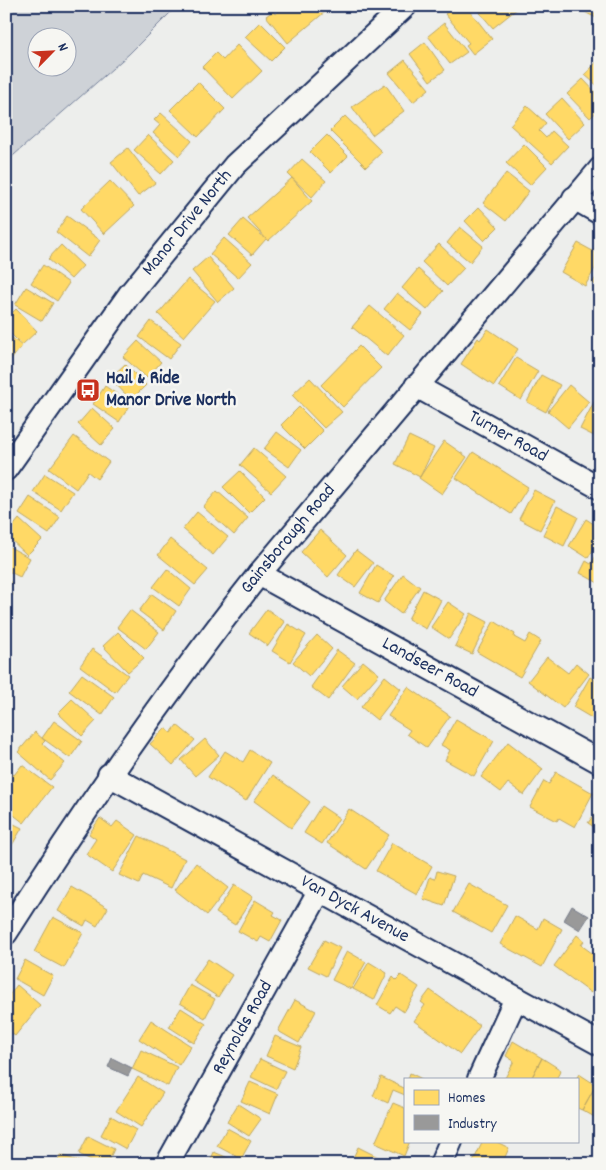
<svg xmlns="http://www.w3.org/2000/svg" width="606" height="1170" viewBox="0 0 606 1170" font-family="Dekko,sans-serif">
<rect width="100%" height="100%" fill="#edeeec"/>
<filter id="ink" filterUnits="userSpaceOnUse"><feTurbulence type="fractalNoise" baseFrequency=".02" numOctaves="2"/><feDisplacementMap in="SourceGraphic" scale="10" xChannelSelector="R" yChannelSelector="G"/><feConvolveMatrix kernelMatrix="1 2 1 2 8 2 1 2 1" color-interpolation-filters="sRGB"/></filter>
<g filter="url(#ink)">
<!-- green -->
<path fill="#ced2d7" stroke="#74809a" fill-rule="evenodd" d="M6 6H177L129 54 6 162ZM38 38H68V68H38Z"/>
<!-- homes -->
<path fill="#ffd966" stroke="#bba664" d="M284 6H322L326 11 288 43 266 16 273 11 275 14Z
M454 6H466L492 39 473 54 466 45 469 43 445 14Z
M474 6H516L518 8 493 28Z
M573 6H600V20Z
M260 22 285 47 271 61 245 37Z
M444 23 467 52 450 64 428 36Z
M425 42 445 70 430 81 410 54Z
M237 45 262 71 233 99 202 67 216 53 223 60Z
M600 58V88L585 75Z
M405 60 429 89 413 102 389 73Z
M583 79 600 97V109L590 118 567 94Z
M198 82 225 109 198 137 170 110Z
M385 84 404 111 372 135 352 107Z
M562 98 585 123 568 139 545 114Z
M527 106 546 123 539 131 546 138 552 131 568 146 552 163 510 125Z
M161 113 192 141 179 156 153 133 160 125 154 120Z
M345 116 382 152 366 167 330 131Z
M148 135 174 160 161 174 134 150Z
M327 135 348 156 331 173 310 152Z
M524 144 547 167 530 185 506 163Z
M128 148 155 183 138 196 111 162Z
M302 159 326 181 312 197 288 174Z
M506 173 529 191 506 221 483 203Z
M292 178 312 201 268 241 247 218Z
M110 181 134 206 104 234 81 209Z
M479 207 498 227 484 241 465 221Z
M67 216 100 240 88 257 56 232Z
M243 219 266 239 252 255 229 235Z
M460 227 483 246 470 262 447 243Z
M224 238 252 263 238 278 210 254Z
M578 243 600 255V260L585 286 561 272Z
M439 244 464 268 447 286 422 262Z
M61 245 83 266 71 279 48 259Z
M208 257 234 288 218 302 192 271Z
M43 265 69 283 57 301 31 283Z
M418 269 443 291 427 310 402 288Z
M600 272V288L592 283Z
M188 279 215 301 184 337 158 314Z
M26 287 53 303 42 321 15 305Z
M397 293 423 314 410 330 384 309Z
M370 306 404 335 387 356 352 327Z
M16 309 37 331 22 345 6 329V319Z
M151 321 181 343 169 359 139 337Z
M488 329 518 349 494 386 461 364 478 338 480 340Z
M6 333 22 346 6 366Z
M138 341 161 362 147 378 123 357Z
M359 346 381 368 343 407 321 385Z
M516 358 538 371 521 400 499 386Z
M125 364 146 385 131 400 110 378Z
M541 375 560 385 546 412 527 402Z
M310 378 342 412 324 428 292 395Z
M569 385 589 402 568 428 548 411Z
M105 386 131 404 119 422 93 404Z
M594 402 600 404V439L580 429Z
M299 407 323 431 305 449 281 425Z
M92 408 115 429 101 445 78 424Z
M277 432 301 450 289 467 264 449Z
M74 436 109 462 97 479 88 472 76 489 49 469Z
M409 436 434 448 420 477 395 464Z
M444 441 467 457 442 494 419 478Z
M254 448 286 476 271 492 240 465Z
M473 452 528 487 511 514 456 478Z
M240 471 265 497 249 513 223 487Z
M45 474 73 492 61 510 33 492Z
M534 490 555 501 540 530 519 519Z
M217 491 248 518 234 535 203 507Z
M30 497 60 517 49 534 19 514Z
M557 506 578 517 564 546 543 535Z
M197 512 228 537 213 555 183 529Z
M19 519 42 540 27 555 6 535Z
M586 519 600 528V539L588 558 569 546Z
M320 530 347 555 328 577 301 552Z
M170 539 208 570 195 585 158 555Z
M6 545 30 558 20 577 6 570Z
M600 549V584L580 573 586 561 591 564Z
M356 550 373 563 355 587 338 575Z
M376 565 394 576 378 603 360 593Z
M167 569 191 589 179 606 153 587Z
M403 574 420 587 401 614 384 601Z
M6 578 12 583 7 590 13 595 6 602Z
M423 590 441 600 426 629 408 619Z
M152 594 176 611 164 630 139 611Z
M448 602 466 614 449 639 431 627Z
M267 609 285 622 268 646 249 633Z
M130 610 159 632 146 649 117 627Z
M471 613 488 622 472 654 455 646Z
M494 621 515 634 514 637 525 643 530 634 541 641 520 677 477 652Z
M288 624 306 635 290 662 272 651Z
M118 632 144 658 128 672 103 646Z
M317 635 332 649 309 676 293 662Z
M92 649 128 675 115 692 80 666Z
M337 650 355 663 328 700 311 687Z
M547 657 568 673 576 663 589 674 563 708 528 681Z
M363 661 379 674 357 699 342 686Z
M82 674 114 697 102 715 69 691Z
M385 676 401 689 377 720 361 707Z
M590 677 600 683V723L573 707Z
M408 687 450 716 427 748 407 734 410 730 388 716Z
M72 699 96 721 82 736 58 713Z
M456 719 494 741 474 776 445 760 450 750 441 745Z
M54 721 82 741 70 758 42 738Z
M177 725 195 740 173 765 150 744 165 728 171 733Z
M35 732 45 741 42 744 65 763 50 780 18 752Z
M205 739 219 755 195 776 181 760Z
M508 742 543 769 524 795 508 783 501 792 481 777Z
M250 750 270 763 246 801 208 777 225 751 243 762Z
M22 765 52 787 24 823 6 809V770L14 775Z
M556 772 593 793 575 827 559 818 557 821 530 807 544 781 549 784Z
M273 775 310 802 291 828 254 801Z
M321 806 339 818 322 844 304 833Z
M600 806V831L588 823Z
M349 809 389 835 366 869 327 843Z
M100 818 112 827 117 821 137 835 112 872 86 854 96 839 89 834Z
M6 820 22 828 11 847 6 845Z
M139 836 185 859 171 888 143 875 139 884 119 875Z
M392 843 432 866 417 894 376 871Z
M196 863 228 888 207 915 175 890Z
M437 871 454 876 444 906 423 899 430 877 435 879Z
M469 884 507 905 491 933 453 912Z
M234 885 253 897 235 925 216 913Z
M72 887 108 908 97 926 87 920 84 926 58 911Z
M255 900 275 912 273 915 282 920 270 942 261 937 258 942 238 931Z
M515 916 538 929 543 918 562 929 542 967 500 944Z
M53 917 83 933 64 968 34 952Z
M577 935 584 941 581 945 600 959V982L591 993 554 966Z
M324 940 340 948 326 976 308 967Z
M347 951 366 962 351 989 332 980Z
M208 959 232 975 218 997 193 981Z
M25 960 53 976 43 995 15 979Z
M369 962 387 973 374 1000 353 989Z
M401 975 419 987 404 1012 395 1006 390 1013 377 1005 393 977 396 980Z
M17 985 40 1005 15 1036 6 1029V999Z
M190 985 215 999 205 1018 180 1003Z
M430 990 480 1026 460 1054 414 1021 425 1005 421 1002Z
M295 1000 316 1011 299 1043 278 1031Z
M181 1008 206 1024 194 1043 169 1027Z
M151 1020 191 1046 179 1065 139 1039Z
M275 1036 301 1047 293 1068 266 1056Z
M6 1040 13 1047 6 1053Z
M513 1041 542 1058 531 1079 505 1078 514 1061 506 1056Z
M141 1050 177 1067 168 1086 132 1069Z
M542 1058 561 1070 556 1079H531Z
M260 1059 285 1071 276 1089 251 1077Z
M410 1073 422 1079H408Z
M579 1074 596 1085 582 1110 577 1108 576 1079Z
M138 1077 163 1093 141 1127 116 1111Z
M381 1077 404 1088 405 1085V1095L393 1090 388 1103 373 1096Z
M250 1082 278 1094 270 1114 241 1101Z
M596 1085 600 1087V1120L582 1110Z
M393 1103 405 1108V1141H410L404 1156 375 1143Z
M238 1104 261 1119 249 1136 227 1122Z
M111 1116 136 1130 126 1149 101 1135Z
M227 1128 251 1141 241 1159 217 1146Z
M88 1136 114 1149 107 1164H99L79 1154Z
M483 1141H495L509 1148 502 1164H472Z
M358 1147 392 1164H358L359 1161 353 1158Z
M214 1152 240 1163V1164H209Z
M60 1155 88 1164H57Z"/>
<!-- industry -->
<path fill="#999" stroke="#737987" d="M572 906 589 916 580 930 564 920Z
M112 1058 132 1068 128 1076 108 1067Z"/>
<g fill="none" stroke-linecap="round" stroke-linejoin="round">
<!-- minor casing -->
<g stroke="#1b2f5e" stroke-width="26">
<g id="minor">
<path d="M574 198 600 213"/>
<path id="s1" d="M416 386 600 488"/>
<path id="s2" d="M6 469 129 295 235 165 405 6"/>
<path id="s3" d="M259 574 600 762"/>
<path id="s4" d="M109 775 600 1044"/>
<path id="s5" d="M6 933C85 809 168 689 259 574L600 169"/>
<path d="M479 1079 516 998"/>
<path id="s6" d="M167 1164 319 892"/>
<path d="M441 1164 451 1141"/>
</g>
</g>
<!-- minor -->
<use href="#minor" stroke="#f6f6f2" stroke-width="22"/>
</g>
</g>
<!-- icons -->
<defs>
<g id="bus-square" transform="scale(1.25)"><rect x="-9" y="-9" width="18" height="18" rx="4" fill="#c8321e" stroke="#f6f6f2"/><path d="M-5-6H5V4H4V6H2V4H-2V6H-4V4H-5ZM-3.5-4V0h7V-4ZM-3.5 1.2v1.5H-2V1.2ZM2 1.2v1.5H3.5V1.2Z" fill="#fff"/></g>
</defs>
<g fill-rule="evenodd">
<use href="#bus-square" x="88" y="390"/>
</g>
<g text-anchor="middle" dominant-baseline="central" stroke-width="5" stroke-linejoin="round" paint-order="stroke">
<!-- street labels -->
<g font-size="19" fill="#1b2f5e" stroke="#f6f6f2">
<text stroke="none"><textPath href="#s2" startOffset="306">Manor Drive North</textPath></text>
<text stroke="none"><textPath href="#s1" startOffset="105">Turner Road</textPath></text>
<text stroke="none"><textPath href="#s5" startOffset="485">Gainsborough Road</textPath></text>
<text stroke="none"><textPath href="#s3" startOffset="195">Landseer Road</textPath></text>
<text stroke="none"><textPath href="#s4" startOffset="280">Van Dyck Avenue</textPath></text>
<text stroke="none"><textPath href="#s6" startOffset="156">Reynolds Road</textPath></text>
</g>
<!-- poi labels -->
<g font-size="19" font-weight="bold" fill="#1b2f5e" stroke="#f6f6f2" text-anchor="start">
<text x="106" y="379">Hail &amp; Ride<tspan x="106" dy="22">Manor Drive North</tspan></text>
</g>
</g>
<!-- margin -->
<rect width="606" height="1170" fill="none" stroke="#f6f6f2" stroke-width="25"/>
<rect x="12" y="12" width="581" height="1145" fill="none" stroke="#1b2f5e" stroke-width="2" filter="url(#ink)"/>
<!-- legend -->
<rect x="404" y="1078" width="175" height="65" fill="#f6f6f2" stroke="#9ea6b7"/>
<rect x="414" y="1090" width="25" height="15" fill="#ffd966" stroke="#9ea6b7"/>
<text x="448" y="1102" font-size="15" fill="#1b2f5e">Homes</text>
<rect x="414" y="1115" width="25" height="15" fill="#999999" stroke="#9ea6b7"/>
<text x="448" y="1128" font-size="15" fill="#1b2f5e">Industry</text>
<!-- north arrow -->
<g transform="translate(52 52) rotate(66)"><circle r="24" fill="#f6f6f2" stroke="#9ea6b7"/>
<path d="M0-4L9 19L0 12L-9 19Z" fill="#c8321e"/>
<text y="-8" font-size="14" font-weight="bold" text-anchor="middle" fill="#1b2f5e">N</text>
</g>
</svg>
